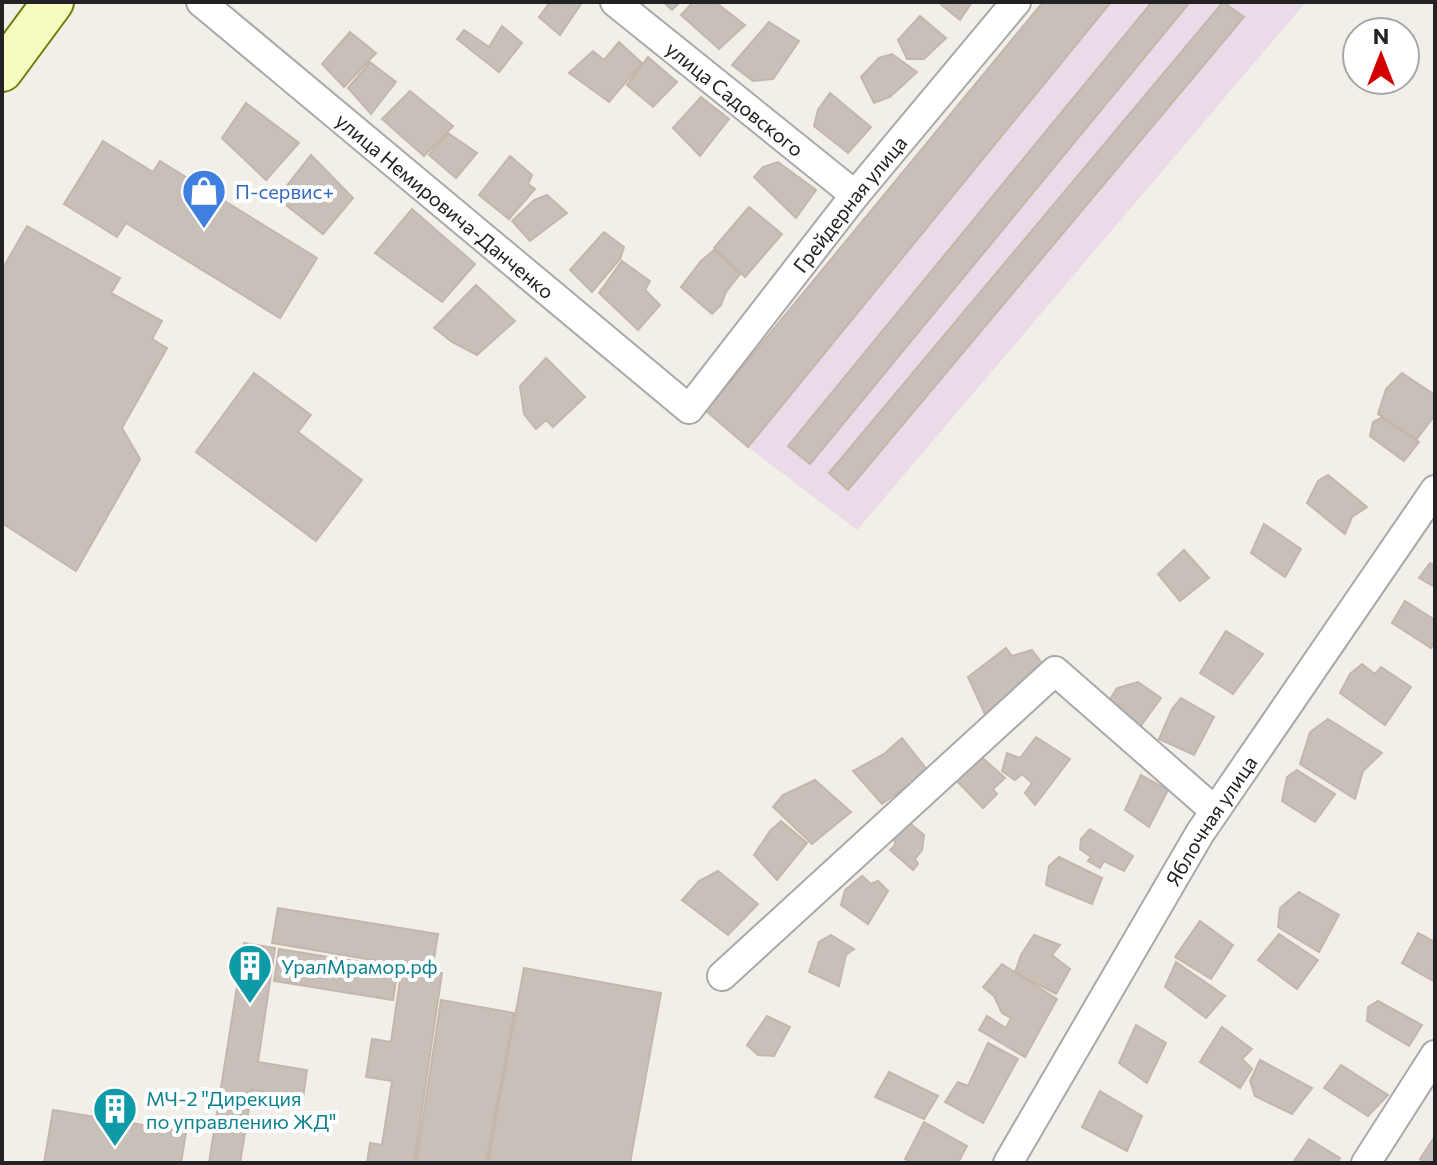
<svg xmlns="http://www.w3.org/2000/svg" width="1437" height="1165" viewBox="0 0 1437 1165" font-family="Commissioner,sans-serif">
<rect width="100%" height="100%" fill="#f2efe9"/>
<!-- industrial -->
<path fill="#ebdbe8" d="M1043 2H1306L857 530 748 447Z"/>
<!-- building -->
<path fill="#c7bfb8" stroke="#c4b6ab" stroke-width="2" d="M550 2H578L581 4 560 35 539 17Z
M663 2H680L672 10Z
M693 2H715L745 25 719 49 681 15Z
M938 2H972L960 20Z
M1043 2H1111L748 447 706 411Z
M1152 2H1190L810 464 788 446Z
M1223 2 1244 17 848 490 829 473Z
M920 16 946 38 924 59H907L898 40Z
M769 22 799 41 773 79 753 81 732 65Z
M502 26 522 43 499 72 457 39 464 30 489 47Z
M350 32 376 53 344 87 322 64Z
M619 42 642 63 609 102 569 73 593 51 604 60Z
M892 54 917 72 890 97 874 103 861 77 879 58Z
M648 57 677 82 653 107 627 85Z
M370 62 396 82 371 114 348 88Z
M410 91 453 126 424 156 382 119Z
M830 93 871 127 848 153 814 126 818 110Z
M701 97 729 119 700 156 673 128Z
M246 103 299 143 266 180 222 138Z
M448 133 477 153 456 178 429 155Z
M103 141 153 172 160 161 317 258 280 318 126 223 117 237 64 204Z
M311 155 353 198 323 234 277 198Z
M510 156 532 175 528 184 535 189 509 219 479 195Z
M778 162 816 190 796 218 754 177 763 167Z
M547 195 567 213 530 241 512 221 534 200Z
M749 207 782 234 745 277 714 248Z
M412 209 475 264 442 302 375 253Z
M27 226 120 278 111 293 162 321 152 339 167 348 122 428 140 459 76 571 2 523V270Z
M604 232 624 247 620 259 592 292 570 270Z
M714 250 740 274 726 292 721 305 712 314 681 287 701 261Z
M622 261 650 281 645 290 660 305 638 330 599 293Z
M476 285 515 321 477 355 452 342 434 328Z
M546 358 585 397 553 427 546 420 536 429 524 414 520 386Z
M254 373 311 415 298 432 362 480 316 541 196 452Z
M1402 373 1435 395V415L1417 439 1378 414 1386 389Z
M1381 418 1419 442 1404 461 1370 436 1373 422Z
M1328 475 1367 507 1352 517 1345 534 1307 503 1318 481Z
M1264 524 1301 549 1285 577 1251 553Z
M1184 550 1209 578 1180 601 1158 574Z
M1430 563 1435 566V587L1419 578Z
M1405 601 1435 620V640L1431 648 1392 623Z
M1226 631 1263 654 1233 694 1200 673Z
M1006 648 1012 656 1032 650 1047 670 985 714 968 677Z
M1362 664 1375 674 1381 667 1411 687 1385 725 1340 693 1350 674Z
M1138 682 1161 698 1129 742 1100 715 1117 688Z
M1181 698 1214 717 1194 755 1159 739 1172 709Z
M1328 719 1382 753 1363 771 1355 799 1300 764 1310 732Z
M1036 737 1070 759 1035 805 1025 793 1032 783 1022 774 1015 780 1002 771 1007 753 1020 758Z
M902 738 928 771 882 804 853 771 884 754Z
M976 752 1005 778 993 789 997 794 983 808 951 775Z
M1297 770 1335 794 1315 822 1282 801 1287 777Z
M1141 775 1168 790 1149 827 1125 810Z
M815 780 851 812 812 844 773 807 783 795Z
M906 820 924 835 922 850 915 859 918 864 913 870 890 850 895 845 894 827Z
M781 821 807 843 777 880 754 855 770 831Z
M1090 829 1133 856 1124 871 1104 861 1100 868 1088 861 1091 857 1080 849 1081 839Z
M1059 857 1102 878 1092 904 1046 885 1049 866Z
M718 871 758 904 728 935 682 900 699 881Z
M862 876 871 884 878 881 888 891 868 924 841 905 845 890Z
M1299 892 1339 915 1319 952 1278 927 1280 908Z
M278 908 438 934 432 970 272 943Z
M1200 921 1233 945 1211 979 1175 957Z
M1418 933 1435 942V982L1402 963Z
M1279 934 1318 960 1297 989 1258 960Z
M831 935 854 949 846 955 839 986 809 972 819 942Z
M1034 935 1060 945 1052 955 1070 969 1056 994 1015 972 1021 955Z
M244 943 275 948 258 1062 307 1070 303 1098 252 1090 240 1163H209Z
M279 949 398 968 393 1000 274 981Z
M1176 962 1225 996 1206 1018 1165 987Z
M1002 964 1057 999 1025 1057 979 1030 987 1016 1006 1028 1011 1018 1002 1013 994 996 983 987Z
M402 967 442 973 414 1163H367L370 1143 382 1145 392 1081 366 1077 372 1039 391 1042Z
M524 968 661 993 630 1163H488Z
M441 1000 514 1013 486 1163H416Z
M1378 1001 1422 1025 1409 1046 1367 1021 1368 1007Z
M767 1016 790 1027 774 1056 758 1055 747 1045Z
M1136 1025 1166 1043 1147 1083 1119 1063Z
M1222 1027 1252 1049 1242 1059 1252 1069 1240 1088 1200 1062Z
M988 1043 1018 1059 983 1123 945 1102 958 1082 968 1086Z
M1260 1060 1312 1088 1292 1114 1255 1096 1250 1081Z
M1341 1065 1388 1095 1368 1116 1324 1088Z
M889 1072 938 1096 924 1119 875 1097Z
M1100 1091 1142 1116 1127 1151 1082 1127Z
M53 1110 186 1132 181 1163H44Z
M924 1122 967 1146 958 1163H913L905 1159Z
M1435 1136V1163H1426L1420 1159Z
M1309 1139 1340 1158 1337 1163 1294 1161Z"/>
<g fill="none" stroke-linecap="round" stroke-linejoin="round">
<!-- minor casing -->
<g stroke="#a9a9a9" stroke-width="32">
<g id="minor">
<path id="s1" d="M201 2 689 409 855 195 1016 2"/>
<path id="s2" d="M615 2 855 195"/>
<path d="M722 976 1055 671 1215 811"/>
<path id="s3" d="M1008 1163 1200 833 1435 490"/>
<path d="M1366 1163 1435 1055"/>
</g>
</g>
<!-- secondary casing -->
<g stroke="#707d05" stroke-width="44">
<path id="secondary" d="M2 71 53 2"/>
</g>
<!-- minor -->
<use href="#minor" stroke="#fff" stroke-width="28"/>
<!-- secondary -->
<use href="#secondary" stroke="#f7fabf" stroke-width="40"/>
</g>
<!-- icons -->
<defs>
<g id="shop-pin" transform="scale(2.3)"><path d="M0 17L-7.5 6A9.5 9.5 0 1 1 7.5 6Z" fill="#3f7fe0" stroke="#fff"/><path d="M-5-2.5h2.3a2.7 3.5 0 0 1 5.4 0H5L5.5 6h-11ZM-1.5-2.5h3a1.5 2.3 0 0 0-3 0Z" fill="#fff"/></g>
<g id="building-pin" transform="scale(2.3)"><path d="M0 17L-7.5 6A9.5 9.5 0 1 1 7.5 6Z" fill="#0f9aa8" stroke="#fff"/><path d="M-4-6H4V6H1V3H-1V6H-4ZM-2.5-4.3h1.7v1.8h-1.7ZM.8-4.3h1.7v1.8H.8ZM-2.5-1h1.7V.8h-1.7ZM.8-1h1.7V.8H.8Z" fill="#fff"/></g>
</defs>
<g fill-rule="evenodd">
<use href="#shop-pin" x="204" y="191"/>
<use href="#building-pin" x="250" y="966"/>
<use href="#building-pin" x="115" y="1109"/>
</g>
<g text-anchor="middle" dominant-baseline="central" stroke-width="8" stroke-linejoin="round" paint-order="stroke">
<!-- street labels -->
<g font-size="20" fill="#222" stroke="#fff">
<text stroke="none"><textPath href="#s2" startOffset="154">улица Садовского</textPath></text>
<text stroke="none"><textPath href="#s1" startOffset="896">Грейдерная улица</textPath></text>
<text stroke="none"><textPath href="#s1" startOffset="318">улица Немировича-Данченко</textPath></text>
<text stroke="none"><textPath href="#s3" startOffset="398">Яблочная улица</textPath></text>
</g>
<!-- shop labels -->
<g font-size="20" fill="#366cbe" stroke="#fff" text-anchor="start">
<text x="235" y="191">П-сервис+</text>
</g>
<!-- culture labels -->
<g font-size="20" fill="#0d838f" stroke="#fff" text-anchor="start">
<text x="281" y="966">УралМрамор.рф</text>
<text x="146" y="1098">МЧ-2 "Дирекция<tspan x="146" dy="23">по управлению ЖД"</tspan></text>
</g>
</g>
<!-- border -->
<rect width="1437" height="1165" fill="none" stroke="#222222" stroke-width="8"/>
<!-- north arrow -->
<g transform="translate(1381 56)"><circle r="38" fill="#ffffff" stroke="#a7a7a7" stroke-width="2"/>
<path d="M0-6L14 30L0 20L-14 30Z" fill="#d40000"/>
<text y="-12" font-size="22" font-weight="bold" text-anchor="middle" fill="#222222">N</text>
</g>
</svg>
